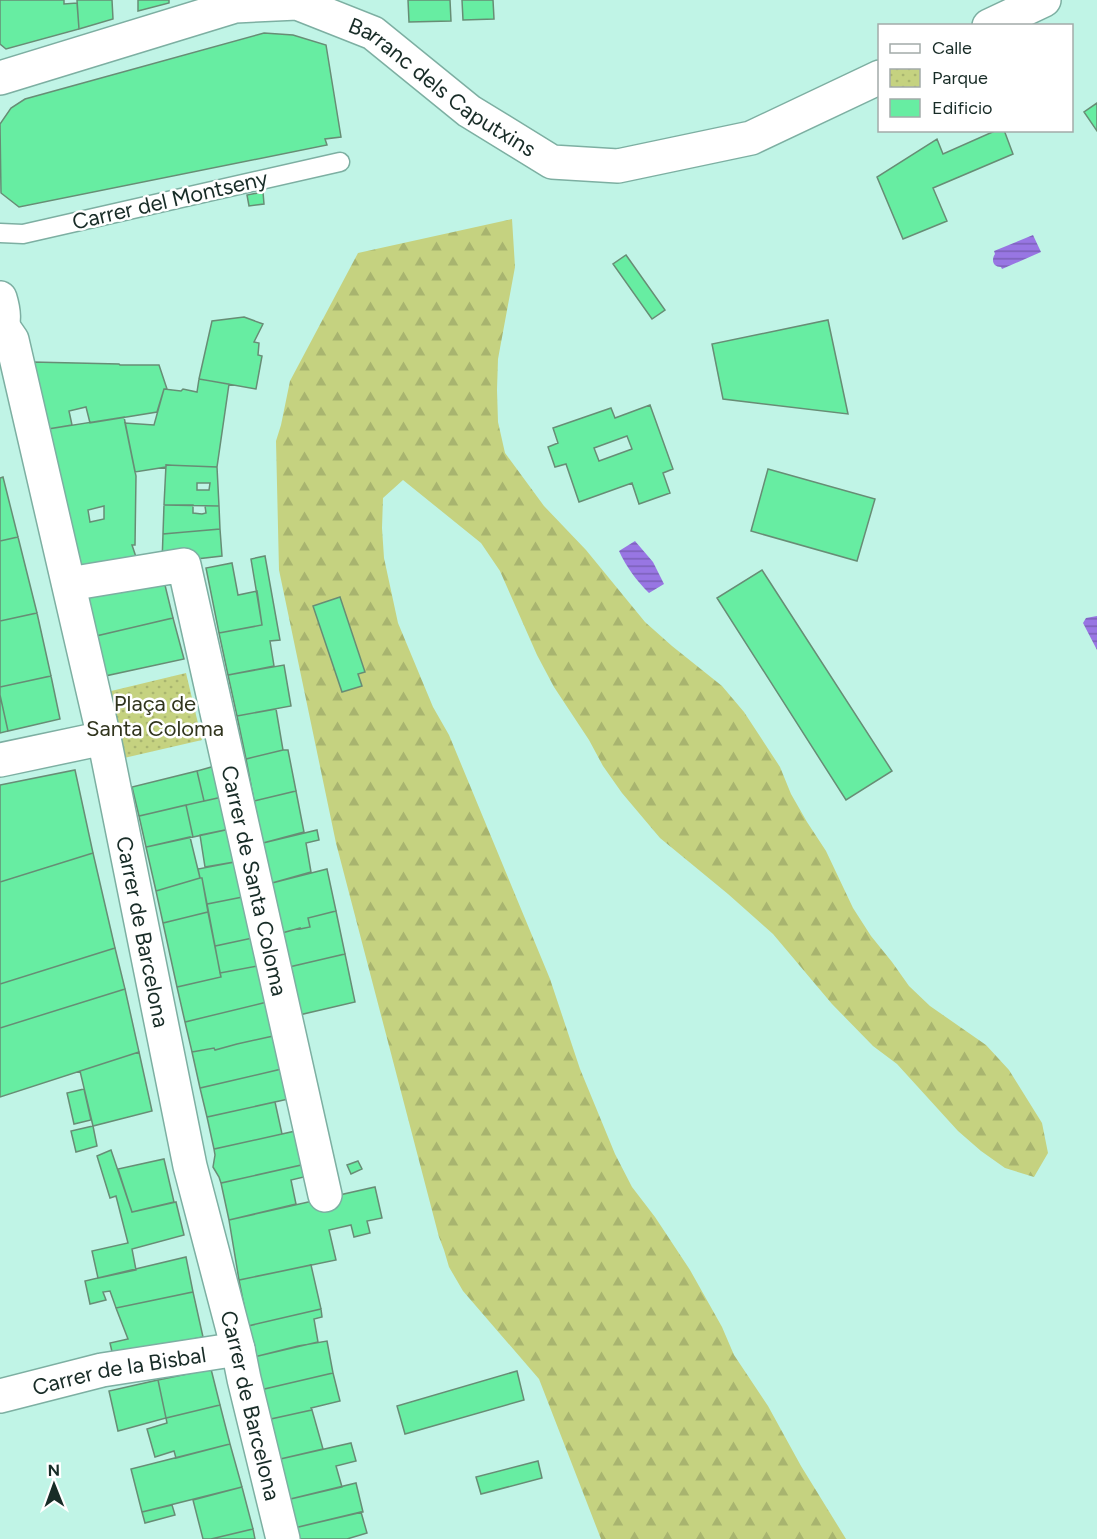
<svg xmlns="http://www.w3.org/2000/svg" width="1097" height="1539" viewBox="0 0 1097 1539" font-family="Figtree,sans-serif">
<defs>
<pattern id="forest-firs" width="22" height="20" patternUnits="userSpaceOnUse" patternTransform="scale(1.5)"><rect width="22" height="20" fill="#c5d280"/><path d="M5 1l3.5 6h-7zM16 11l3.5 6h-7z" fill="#a8b46f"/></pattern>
<pattern id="park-dots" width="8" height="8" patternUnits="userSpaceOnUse" patternTransform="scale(1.5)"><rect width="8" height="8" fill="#c5d280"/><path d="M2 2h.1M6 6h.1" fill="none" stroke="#a8b46f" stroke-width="1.8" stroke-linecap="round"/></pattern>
<pattern id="water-rules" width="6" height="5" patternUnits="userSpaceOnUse" patternTransform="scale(1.5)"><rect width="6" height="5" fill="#9876e3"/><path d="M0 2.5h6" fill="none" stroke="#7b61b8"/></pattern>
</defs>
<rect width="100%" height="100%" fill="#c0f4e6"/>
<!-- forest -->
<path fill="url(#forest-firs)" d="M512 219 515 267 498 359 497 390 498 422 505 453 544 506 586 550 645 622 672 646 722 686 744 712 780 767 791 794 807 822 826 851 853 908 871 936 892 962 909 986 930 1006 986 1045 1009 1070 1042 1123 1048 1153 1034 1177 1005 1168 981 1151 958 1131 897 1064 873 1046 832 1004 773 934 728 894 660 838 622 793 603 766 589 740 554 687 537 655 500 571 481 543 403 480 383 498 382 528 384 558 398 623 433 707 449 735 550 979 580 1069 615 1154 632 1187 655 1217 690 1270 722 1327 734 1355 768 1406 801 1466 846 1539H601L539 1379 463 1291 449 1267 444 1250 439 1237 336 843 279 570 276 441 281 425 290 381 358 253Z"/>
<!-- park -->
<path fill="url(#park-dots)" d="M186 673 202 740 124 758 107 692Z"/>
<!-- water -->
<path fill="url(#water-rules)" d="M1033 235 1041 252 1002 269 1001 267C993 267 991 260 995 254L994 251Z
M635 541 653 562 664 584 649 593C636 580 627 568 619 551Z
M1097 616V650L1083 623 1086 618Z"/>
<!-- building -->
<path fill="#67eda2" stroke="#678d75" stroke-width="1.5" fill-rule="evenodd" d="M0 0H64V4L77 3 79 29 6 49 0 44Z
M77 0H112L113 19 79 29Z
M138 0H169V3L138 11Z
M408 0H450L451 21 409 22Z
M462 0H493L494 19 463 20Z
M264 33 293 35 326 45 341 137 325 139 327 145 19 207 1 193 0 124 11 108 25 99Z
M1097 103V131L1084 112Z
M997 130H1004L1013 154 933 188 947 221 903 239 877 177 937 139 943 154Z
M263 192 264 204 249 206 247 195Z
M626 255 665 310 652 319 613 264Z
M244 317 263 324 254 342 259 343 258 355 262 356 256 389 199 379 212 321Z
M828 320 848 414 723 399 712 344Z
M32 362 119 364 120 365H159L167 389H164L157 412 90 423 86 407 69 411 72 425 48 429Z
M199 379 229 384 217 467 166 465V467L135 472 125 423 154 425 164 389 181 391 183 389 197 392Z
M650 405 673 469 663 473 670 493 639 504 632 483 579 502 566 464 555 467 548 447 558 443 553 428 611 408 615 418ZM627 436 632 449 599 461 594 448Z
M124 417 136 476 135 545H132L136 557 81 569 48 429ZM104 506V519L90 522 88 510Z
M166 465 217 467 219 506 164 505ZM197 483H210L209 490H197Z
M768 469 875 499 857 561 751 531Z
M3 477 18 537 0 541V478Z
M164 505H193V513L202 514 206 513 205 506H219L220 529 163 534Z
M220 529 222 556 162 563 163 534Z
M18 537 37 613 0 621V541Z
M265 556 280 640 270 641 274 666 228 675 219 633 262 625 251 559Z
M232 563 238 595 257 591 262 625 219 633 206 568Z
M762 570 892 771 846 800 717 598Z
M163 577 173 618 96 636 86 595Z
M340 597 365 672 358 674 362 686 342 692 313 606Z
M37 613 51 676 0 687V621Z
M173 618 184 659 105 676 96 636Z
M284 665 291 706 237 716 228 675Z
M51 676 60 719 8 731 0 695V687Z
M0 695 8 731 0 733Z
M276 709 283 750 246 759 237 716Z
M283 750H288L296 791 254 801 246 759Z
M215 766 227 796 204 801 197 771Z
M75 770 93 853 0 882V785Z
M197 771 204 801 139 816 132 787Z
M296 791 304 832 263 843 254 801Z
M227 796 235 828 193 837 186 805Z
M186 805 193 837 146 847 139 816Z
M235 828 240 861 205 867 200 835Z
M317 830 319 840 306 843 311 872 272 883 263 843Z
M190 837 200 878 156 891 146 847Z
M93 853 115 948 0 984V882Z
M240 861 248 896 207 904 202 878H200L198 869Z
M327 869 336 911 308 918 310 927 300 929V928L282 933 272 883Z
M200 878H202L208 912 163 923 156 891Z
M248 896 257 937 215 946 207 904Z
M336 911 345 954 289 967 282 933 300 928V929L310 927 308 918Z
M208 912 221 977 177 987 163 923Z
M257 937 263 965 220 973 215 946Z
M115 948 125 989 0 1028V984Z
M345 954 355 1002 299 1015 289 967Z
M263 965 271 1001 185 1022 177 987 221 977 220 973Z
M125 989 139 1052 0 1097V1028Z
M271 1001 278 1035 237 1044 215 1050 214 1048 192 1052 185 1022Z
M278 1035 286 1068 200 1088 192 1052 214 1048 215 1050 237 1044Z
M139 1052 152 1111 93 1126 80 1071Z
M286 1068 293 1098 207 1117 200 1088Z
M84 1089 91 1120 74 1124 67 1093Z
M275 1102 282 1134 214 1149 207 1117Z
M93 1126 97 1146 76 1152 71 1131Z
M300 1130 306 1164 221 1183 219 1177 213 1167 215 1155 214 1149Z
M111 1150 132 1212 176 1202 184 1235 132 1249 136 1270 98 1278 92 1251 128 1243 116 1196 110 1198 97 1156Z
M164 1159 174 1202 132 1212 118 1169Z
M358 1161 362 1169 351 1174 347 1165Z
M306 1164 308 1176 291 1180 296 1204 229 1220 221 1183Z
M375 1187 382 1218 367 1221 370 1233 354 1237 351 1225 329 1230 336 1260 239 1280 229 1220Z
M186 1257 193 1292 116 1308 110 1291 103 1292 106 1300 90 1304 85 1281Z
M311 1265 321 1309 248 1326 239 1280Z
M193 1292 203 1337 113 1356 110 1343 128 1339 116 1308Z
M321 1309 322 1317 314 1319 318 1342 254 1357 248 1326Z
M327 1341 333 1373 260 1390 254 1357 298 1346Z
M211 1369 220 1405 166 1418 158 1380Z
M517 1371 524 1400 405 1434 397 1406Z
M333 1373 340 1401 311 1408 312 1410 266 1420 260 1390Z
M158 1380 166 1418 118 1431 109 1391Z
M220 1405 230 1444 176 1458 174 1451 155 1457 147 1429 167 1423 166 1418Z
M312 1410 323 1449 276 1460 266 1420Z
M351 1443 356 1461 336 1466 342 1487 286 1500 276 1460Z
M230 1444 242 1487 142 1512 131 1469Z
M538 1461 542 1478 481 1494 476 1477Z
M356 1483 363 1512 294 1528 286 1500Z
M242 1487 253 1529 211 1539H203L193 1500Z
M172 1505 175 1515 145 1523 142 1512Z
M361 1512 367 1533 347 1539H297L294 1528Z
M253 1529 255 1539H211Z"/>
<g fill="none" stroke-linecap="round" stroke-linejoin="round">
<!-- service casing -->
<g stroke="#7dafa2" stroke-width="21">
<path id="service" d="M0 233 23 234 340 162"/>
</g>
<!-- minor casing -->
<g stroke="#7dafa2" stroke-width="36">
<g id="minor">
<path d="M989 26 1044 0"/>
<path id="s1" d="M0 78 235 6 297 3 373 33 469 111 552 162 618 166 751 138 880 77"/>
<path d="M0 298C4 311 5 321 0 334"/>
<path id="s2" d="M3 327 12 340 104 738 190 1166 238 1349 244 1379 283 1539"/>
<path id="s3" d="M69 584 184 565 325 1195"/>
<path d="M0 760 104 738"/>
<path id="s4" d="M0 1396 102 1370 238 1349"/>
</g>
</g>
<!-- service -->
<use href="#service" stroke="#fff" stroke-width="18"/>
<!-- minor -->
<use href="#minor" stroke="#fff" stroke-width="33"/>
</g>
<g text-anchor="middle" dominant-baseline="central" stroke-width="5" stroke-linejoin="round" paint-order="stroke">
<!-- street labels -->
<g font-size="22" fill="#182c27" stroke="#fff">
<text stroke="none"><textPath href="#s1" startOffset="477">Barranc dels Caputxins</textPath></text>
<text transform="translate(170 200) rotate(-13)">Carrer del Montseny</text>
<text stroke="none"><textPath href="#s3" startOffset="440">Carrer de Santa Coloma</textPath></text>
<text stroke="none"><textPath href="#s2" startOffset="622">Carrer de Barcelona</textPath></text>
<text stroke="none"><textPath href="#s4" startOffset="122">Carrer de la Bisbal</textPath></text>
<text stroke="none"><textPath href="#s2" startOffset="1108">Carrer de Barcelona</textPath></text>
</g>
<!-- park labels -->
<g font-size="22" fill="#30341d" stroke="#fff">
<text x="155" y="703">Plaça de<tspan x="155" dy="25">Santa Coloma</tspan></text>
</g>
</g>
<!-- legend -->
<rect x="878" y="24" width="195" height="108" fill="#ffffff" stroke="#a3aba9" stroke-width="1.5"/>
<rect x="890" y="44" width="30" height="9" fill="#ffffff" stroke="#a3aba9" stroke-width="1.5"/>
<text x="932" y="54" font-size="18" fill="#182c27">Calle</text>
<rect x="890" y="69" width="30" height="18" fill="url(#park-dots)" stroke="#a3aba9" stroke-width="1.5"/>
<text x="932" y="84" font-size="18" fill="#182c27">Parque</text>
<rect x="890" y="99" width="30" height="18" fill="#67eda2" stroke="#a3aba9" stroke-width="1.5"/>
<text x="932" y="114" font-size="18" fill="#182c27">Edificio</text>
<!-- north arrow -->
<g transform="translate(54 1485) rotate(359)" stroke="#ffffff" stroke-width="4.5" paint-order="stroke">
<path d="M0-4.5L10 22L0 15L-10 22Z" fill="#182c27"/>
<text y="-9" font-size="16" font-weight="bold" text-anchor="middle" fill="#182c27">N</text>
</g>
</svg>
